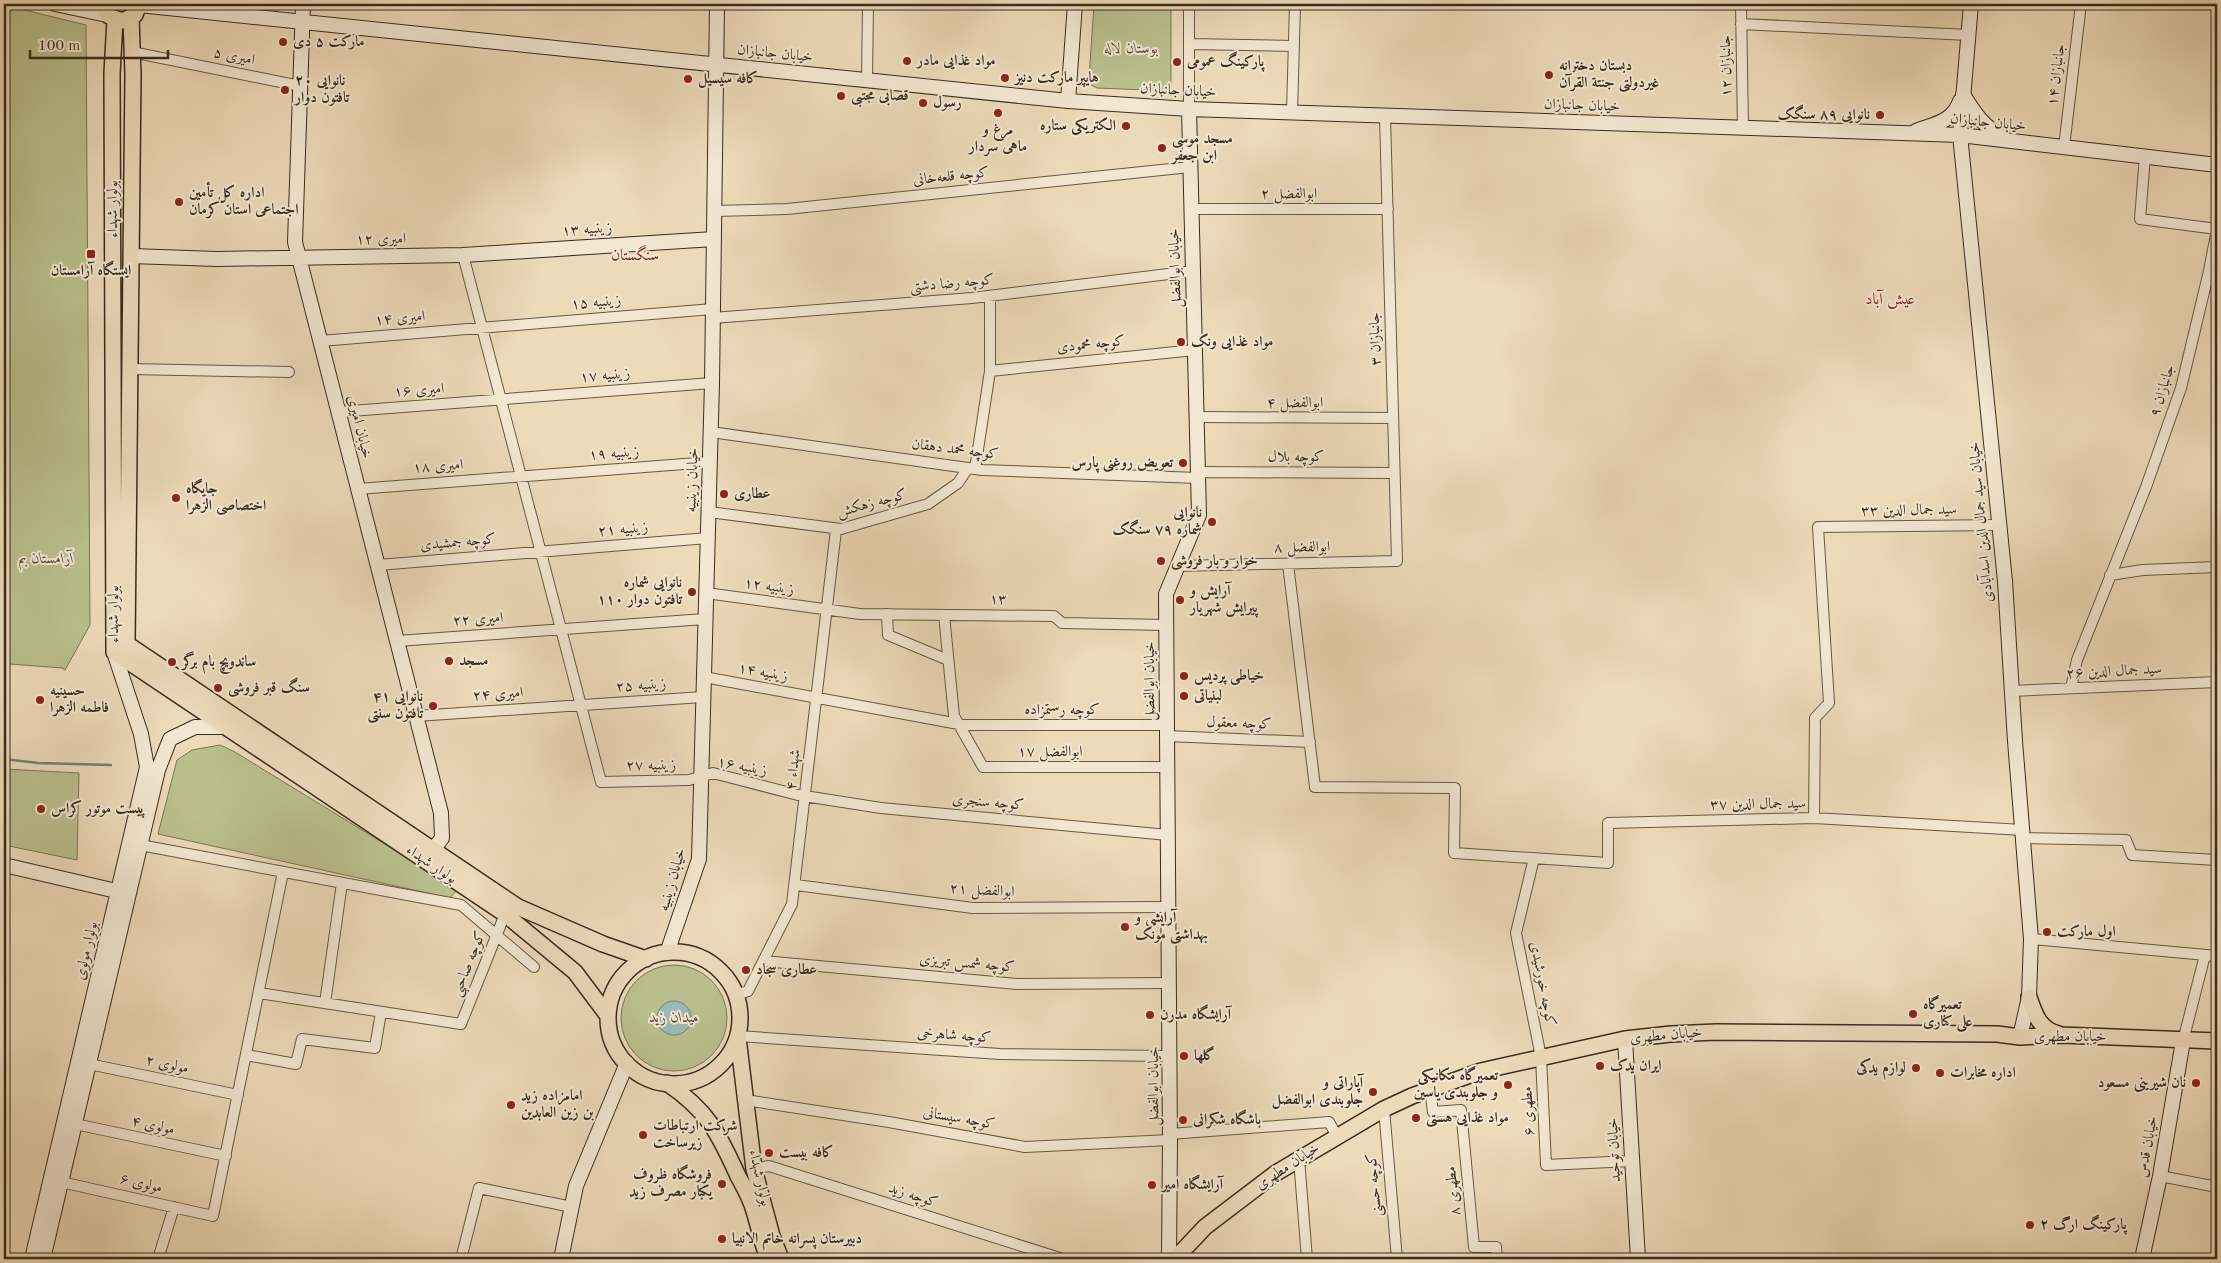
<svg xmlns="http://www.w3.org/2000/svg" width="2221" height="1263" viewBox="0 0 2221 1263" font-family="'Old Standard TT',Amiri,serif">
<rect width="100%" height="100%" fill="#eddab9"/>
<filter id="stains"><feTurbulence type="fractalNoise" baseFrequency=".004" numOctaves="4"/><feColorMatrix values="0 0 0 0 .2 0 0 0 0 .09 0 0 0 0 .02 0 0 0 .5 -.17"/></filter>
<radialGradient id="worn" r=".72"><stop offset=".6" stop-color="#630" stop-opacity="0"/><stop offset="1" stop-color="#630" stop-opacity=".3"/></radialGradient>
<!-- green -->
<path fill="#babf8e" stroke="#7a7656" d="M1094 4H1171V91L1097 88 1091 85 1089 79Z
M4 5 86 25 90 625 65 670 62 668 10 664 4 679Z
M220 745 235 752 458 889 450 898 158 834 177 760 192 750Z
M4 769 79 773 77 860 4 845Z
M621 1018a53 53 0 1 1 106 0a53 53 0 1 1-106 0Z"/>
<!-- water -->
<path fill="#9abab5" stroke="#738179" d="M657 1018a17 17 0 1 1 34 0a17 17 0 1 1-34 0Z"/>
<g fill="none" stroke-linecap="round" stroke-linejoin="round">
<!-- stream -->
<path stroke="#738179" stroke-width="2.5" d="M4 759 38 763 111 765"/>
<!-- street casing -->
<g stroke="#665846" stroke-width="12">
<path id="street" d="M1741 4 1743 128
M1741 24 1969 35
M1189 44 1294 46
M132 52 300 86
M867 80 868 4
M1189 109V4
M1292 113 1295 4
M2064 147 2081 4
M1191 209H1388
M714 211 787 209 1190 167
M463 255 601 782 689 780 713 773 798 795 881 808 1168 835
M713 318 972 298 1193 271
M320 341 713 309
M130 369 289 372
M990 371 1195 350
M338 412 712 383
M1197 417 1393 418
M711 432 982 470 1198 478
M975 469 990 371V296
M1198 472 1394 473
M358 489 710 462
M709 512 841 529 928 504 958 483 968 468
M1288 564 1315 787 1455 788 1454 853 1608 863V823L1814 818 2023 830
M378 565 708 538
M1178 566 1397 561 1385 116
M2110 575 2143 570 2217 567
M706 593 860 614 1054 616 1062 623 1166 625
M887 614 888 635 948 660
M944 615 954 716 983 767H1167
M397 641 705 619
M704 677 964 725H1167
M2071 688 2077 660 2146 487 2181 388 2209 271 2217 229 2140 219 2145 156
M2011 691 2217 682
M416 716 703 697
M1167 736 1310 742
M1814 818 1815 718 1829 703 1818 527 2000 525
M2024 838 2126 840 2132 855 2217 860
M140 845 461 905 534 967
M1534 858 1516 933 1541 1057 1546 1165 1632 1161
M796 885 973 908 1168 907
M2031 939 2217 956
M763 961 1017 984 1169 983
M259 993 461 1024 505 914
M736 995 748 991 792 904 836 530
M325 1003 342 883
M738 1036 1000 1054 1170 1056
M2183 1041 2205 955
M246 1055 296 1064 302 1039 375 1048 381 1012
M89 1064 238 1095
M1430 1089 1433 1112 1461 1110 1474 1247H1496L1497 1259
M745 1100 889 1122 1025 1147 1170 1140
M1384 1109 1397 1259
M75 1124 226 1156
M1170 1134 1329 1122 1337 1136
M1299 1159 1307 1259
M754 1169 769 1166 1063 1259
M2160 1176 2217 1187
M61 1182 213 1216 283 872
M158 1259 174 1207
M461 1259 479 1188 572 1207"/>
</g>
<!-- secondary casing -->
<g stroke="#392c1f" stroke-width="16">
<path id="secondary" d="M55 4 107 15
M303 4 295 242 441 813 442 838 433 850
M1971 4 1960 135 2005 581 2015 741 2031 939 2029 997 2020 1037
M139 5 1068 101 1189 109 1960 135 2217 165
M1963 94C1974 113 1984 127 2004 138
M1068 101 1075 4
M1916 131C1934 124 1953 122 1960 101
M131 256 217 259 463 255 714 239
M4 865 125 893
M667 953 699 859 712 383 717 4
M1625 1039 1638 1259
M32 1259 147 767 141 734 114 652
M43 1259 158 770 170 739 195 727H226
M561 1259 576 1186 627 1063
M1169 1259 1170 1140 1166 594 1199 515 1189 109
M2142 1259 2160 1176 2183 1041"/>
</g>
<!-- primary casing -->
<g stroke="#392c1f" stroke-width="18">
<path id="primary" d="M102 4 109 16 122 21 135 15 139 4
M131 18 133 74 127 644 518 907 603 944 646 959
M115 20 112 73 114 652 505 914 575 972 608 1016
M608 1018a66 66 0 1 1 132 0a66 66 0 1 1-132 0Z
M2029 997C2035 1015 2040 1030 2059 1034
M738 1038 754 1169 772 1236 781 1259
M667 1083C708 1111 718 1132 738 1176 744 1187 751 1199 754 1211 759 1227 762 1243 768 1259
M1175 1259 1205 1227 1276 1173 1384 1109 1412 1096 1481 1071 1625 1039 1671 1034 1716 1032 1997 1034 2020 1037 2061 1035 2217 1041"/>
</g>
<!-- street -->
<use href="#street" stroke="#f3e7d2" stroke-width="10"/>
<!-- secondary -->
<use href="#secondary" stroke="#f3e7d2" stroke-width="14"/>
<!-- primary -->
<use href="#primary" stroke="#eddab9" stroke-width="15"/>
</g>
<!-- markers -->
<g fill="#8f2418" stroke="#f3e7d2" stroke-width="2">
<circle cx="283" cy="42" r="5"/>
<circle cx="907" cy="61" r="5"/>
<circle cx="1177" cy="62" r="5"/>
<circle cx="1549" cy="75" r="5"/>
<circle cx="1005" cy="78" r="5"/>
<circle cx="688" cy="79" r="5"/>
<circle cx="285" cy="90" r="5"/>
<circle cx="841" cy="96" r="5"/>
<circle cx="923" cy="103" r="5"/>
<circle cx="998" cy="113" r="5"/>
<circle cx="1880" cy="115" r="5"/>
<circle cx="1126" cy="126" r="5"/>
<circle cx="1162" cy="148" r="5"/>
<circle cx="179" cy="202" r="5"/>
<rect x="86" y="249" width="10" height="10" rx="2.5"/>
<circle cx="1181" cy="342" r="5"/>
<circle cx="1183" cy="463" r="5"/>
<circle cx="724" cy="494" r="5"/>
<circle cx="176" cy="498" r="5"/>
<circle cx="1212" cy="522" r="5"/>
<circle cx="1161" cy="561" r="5"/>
<circle cx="692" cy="592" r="5"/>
<circle cx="1180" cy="600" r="5"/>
<circle cx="449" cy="661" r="5"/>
<circle cx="172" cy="662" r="5"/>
<circle cx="1184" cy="676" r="5"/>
<circle cx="218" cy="688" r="5"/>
<circle cx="1184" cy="696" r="5"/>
<circle cx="40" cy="700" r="5"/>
<circle cx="433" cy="706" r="5"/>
<circle cx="41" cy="809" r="5"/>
<circle cx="1125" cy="927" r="5"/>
<circle cx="2047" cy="932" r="5"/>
<circle cx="746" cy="970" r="5"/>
<circle cx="1913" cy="1014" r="5"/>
<circle cx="1150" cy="1015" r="5"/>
<circle cx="1184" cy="1056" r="5"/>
<circle cx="1600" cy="1066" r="5"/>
<circle cx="1916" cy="1068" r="5"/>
<circle cx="1940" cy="1073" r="5"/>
<circle cx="2196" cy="1083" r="5"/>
<circle cx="1508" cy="1085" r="5"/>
<circle cx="1373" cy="1092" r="5"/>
<circle cx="511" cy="1105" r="5"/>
<circle cx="1416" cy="1118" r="5"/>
<circle cx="1183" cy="1120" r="5"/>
<circle cx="643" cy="1135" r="5"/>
<circle cx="769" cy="1153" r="5"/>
<circle cx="722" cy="1184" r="5"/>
<circle cx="1152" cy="1185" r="5"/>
<circle cx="2030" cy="1225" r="5"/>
<circle cx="722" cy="1239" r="5"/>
</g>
<g text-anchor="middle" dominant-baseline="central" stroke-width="4" stroke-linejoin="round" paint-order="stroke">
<!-- poi labels -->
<g font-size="15" font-weight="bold" fill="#392c1f" stroke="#f3e7d2" text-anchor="start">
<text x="293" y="42">مارکت ۵ دی</text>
<text x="917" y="61">مواد غذایی مادر</text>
<text x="1187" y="62">پارکینگ عمومی</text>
<text x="1559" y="66">دبستان دخترانه<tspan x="1559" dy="17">غیردولتی جنتة القرآن</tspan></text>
<text x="1015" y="78">هایپر مارکت دنیز</text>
<text x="698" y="79">کافه سیسیل</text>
<text x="295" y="81">نانوایی ۲۰<tspan x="295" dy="17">تافتون دوار</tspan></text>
<text x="851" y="96">قصابی مجتبی</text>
<text x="933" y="103">رسول</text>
<text x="1870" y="115" text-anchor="end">نانوایی ۸۹ سنگک</text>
<text x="1116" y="126" text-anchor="end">الکتریکی ستاره</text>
<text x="998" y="130" text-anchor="middle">مرغ و<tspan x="998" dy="17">ماهی سردار</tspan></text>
<text x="1172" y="139">مسجد موسی<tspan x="1172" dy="17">ابن جعفر</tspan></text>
<text x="189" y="193">اداره کل تأمین<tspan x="189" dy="17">اجتماعی استان کرمان</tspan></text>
<text x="91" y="271" text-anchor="middle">ایستگاه آرامستان</text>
<text x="1191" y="342">مواد غذایی ونک</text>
<text x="1173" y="463" text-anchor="end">تعویض روغنی پارس</text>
<text x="186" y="489">جایگاه<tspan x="186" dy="17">اختصاصی الزهرا</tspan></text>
<text x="734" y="494">عطاری</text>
<text x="1202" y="513" text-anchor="end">نانوایی<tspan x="1202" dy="17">شماره ۷۹ سنگک</tspan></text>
<text x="1171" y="561">خوار و بار فروشی</text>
<text x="682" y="583" text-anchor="end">نانوایی شماره<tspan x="682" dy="17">۱۱۰ تافتون دوار</tspan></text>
<text x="1190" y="591">آرایش و<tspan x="1190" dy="17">پیرایش شهریار</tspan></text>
<text x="459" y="661">مسجد</text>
<text x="182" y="662">ساندویچ بام برگر</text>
<text x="1194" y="676">خیاطی پردیس</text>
<text x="228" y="688">سنگ قبر فروشی</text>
<text x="50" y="691">حسینیه<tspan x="50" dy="17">فاطمه الزهرا</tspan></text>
<text x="1194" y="696">لبنیاتی</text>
<text x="423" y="697" text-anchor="end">نانوایی ۴۱<tspan x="423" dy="17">تافتون سنتی</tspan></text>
<text x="51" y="809">پیست موتور کراس</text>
<text x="1135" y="918">آرایشی و<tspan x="1135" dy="17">بهداشتی مونک</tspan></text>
<text x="2057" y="932">اول مارکت</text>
<text x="756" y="970">عطاری سجاد</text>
<text x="1923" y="1005">تعمیرگاه<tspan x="1923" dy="17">علی کناری</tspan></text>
<text x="1160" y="1015">آرایشگاه مدرن</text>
<text x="1194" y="1056">گلها</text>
<text x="1610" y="1066">ایران یدک</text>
<text x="1906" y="1068" text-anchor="end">لوازم یدکی</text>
<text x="1950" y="1073">اداره مخابرات</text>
<text x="1498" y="1076" text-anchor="end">تعمیرگاه مکانیکی<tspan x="1498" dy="17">و جلوبندی یاسین</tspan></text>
<text x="1363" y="1083" text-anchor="end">آپاراتی و<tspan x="1363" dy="17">جلوبندی ابوالفضل</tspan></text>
<text x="2186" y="1083" text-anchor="end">نان شیرینی مسعود</text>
<text x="521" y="1096">امامزاده زید<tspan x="521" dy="17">بن زین العابدین</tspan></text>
<text x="1426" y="1118">مواد غذایی هستی</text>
<text x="1193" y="1120">باشگاه شکرانی</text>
<text x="653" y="1126">شرکت ارتباطات<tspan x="653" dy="17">زیرساخت</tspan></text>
<text x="779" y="1153">کافه بیست</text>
<text x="712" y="1175" text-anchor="end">فروشگاه ظروف<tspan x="712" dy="17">یکبار مصرف زید</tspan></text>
<text x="1162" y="1185">آرایشگاه امیر</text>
<text x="2040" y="1225">پارکینگ ارگ ۲</text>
<text x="732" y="1239">دبیرستان پسرانه خاتم الانبیا</text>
</g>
<!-- park labels -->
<g font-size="15" font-style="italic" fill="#534935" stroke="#f3e7d2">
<text x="1131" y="49">بوستان لاله</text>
<text x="46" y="559">آرامستان بم</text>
<text x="674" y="1018">میدان زید</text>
</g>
<!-- street labels -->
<g font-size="15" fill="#392c1f" stroke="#f3e7d2">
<text transform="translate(775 54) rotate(6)">خیابان جانبازان</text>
<text transform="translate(234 57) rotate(11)">امیری ۵</text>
<text transform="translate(1727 66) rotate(-91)">جانبازان ۱۲</text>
<text transform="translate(2057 75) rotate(-83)">جانبازان ۱۴</text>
<text transform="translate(1178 91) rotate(3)">خیابان جانبازان</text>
<text transform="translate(1582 106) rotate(2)">خیابان جانبازان</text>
<text transform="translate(1988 123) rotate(6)">خیابان جانبازان</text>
<text transform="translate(951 177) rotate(-6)">کوچه قلعه‌خانی</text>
<text x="1289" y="194">ابوالفضل ۲</text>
<text transform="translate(113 209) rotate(-90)">بولوار شهداء</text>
<text transform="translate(587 230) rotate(-4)">زینبیه ۱۳</text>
<text transform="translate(381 240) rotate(-1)">امیری ۱۲</text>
<text transform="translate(1176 268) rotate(-92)">خیابان ابوالفضل</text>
<text transform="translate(952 284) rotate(-5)">کوچه رضا دشتی</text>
<text transform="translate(596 303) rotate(-5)">زینبیه ۱۵</text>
<text transform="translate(400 319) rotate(-5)">امیری ۱۴</text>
<text transform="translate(1376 339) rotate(-92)">جانبازان ۳</text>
<text transform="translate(1091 345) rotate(-6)">کوچه محمودی</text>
<text transform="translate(605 376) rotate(-5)">زینبیه ۱۷</text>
<text transform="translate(419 391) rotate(-4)">امیری ۱۶</text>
<text transform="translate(2163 391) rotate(-73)">جانبازان ۹</text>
<text x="1295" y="403">ابوالفضل ۴</text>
<text transform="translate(359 427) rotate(76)">خیابان امیری</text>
<text transform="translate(955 450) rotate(7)">کوچه محمد دهقان</text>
<text transform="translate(614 454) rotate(-4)">زینبیه ۱۹</text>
<text x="1296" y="457">کوچه بلال</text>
<text transform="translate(438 467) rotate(-4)">امیری ۱۸</text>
<text transform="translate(693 480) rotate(-88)">خیابان زینبیه</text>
<text transform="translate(872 504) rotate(-15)">کوچه زهکش</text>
<text transform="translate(1909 511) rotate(-1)">سید جمال الدین ۳۳</text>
<text transform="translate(1982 522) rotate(-95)">خیابان سید جمال الدین اسدآبادی</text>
<text transform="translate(623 530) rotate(-5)">زینبیه ۲۱</text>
<text transform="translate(458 543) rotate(-5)">کوچه جمشیدی</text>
<text transform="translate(1302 548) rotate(-1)">ابوالفضل ۸</text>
<text transform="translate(769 587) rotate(8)">زینبیه ۱۲</text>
<text transform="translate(998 600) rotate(1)">۱۳</text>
<text transform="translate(114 614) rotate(-90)">بولوار شهداء</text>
<text transform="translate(478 620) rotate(-4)">امیری ۲۲</text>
<text transform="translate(2114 672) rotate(-3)">سید جمال الدین ۲۶</text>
<text transform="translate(763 673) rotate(10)">زینبیه ۱۴</text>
<text transform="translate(1150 681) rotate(-90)">خیابان ابوالفضل</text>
<text transform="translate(641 686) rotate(-4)">زینبیه ۲۵</text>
<text transform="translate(498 695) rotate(-4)">امیری ۲۴</text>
<text x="1062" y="710">کوچه رستمزاده</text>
<text transform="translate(1239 724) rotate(2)">کوچه معقول</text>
<text x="1050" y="752">ابوالفضل ۱۷</text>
<text transform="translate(651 766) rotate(-1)">زینبیه ۲۷</text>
<text transform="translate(742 767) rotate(11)">زینبیه ۱۶</text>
<text transform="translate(794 770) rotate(-84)">شهداء ۴</text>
<text transform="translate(988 803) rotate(5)">کوچه سنجری</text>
<text transform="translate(1758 805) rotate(-1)">سید جمال الدین ۳۷</text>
<text transform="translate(431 865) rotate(34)">بولوار شهداء</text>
<text transform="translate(673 880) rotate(-74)">خیابان زینبیه</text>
<text transform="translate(982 891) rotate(3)">ابوالفضل ۲۱</text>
<text transform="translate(87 951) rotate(-77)">بولوار مولوی</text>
<text transform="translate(469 964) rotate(-68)">کوچه صاحبی</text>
<text transform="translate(967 964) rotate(5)">کوچه شمس تبریزی</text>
<text transform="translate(1542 984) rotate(79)">کوچه خورشیدی</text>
<text transform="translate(954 1036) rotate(4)">کوچه شاهرخی</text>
<text transform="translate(1666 1036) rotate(-5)">خیابان مطهری</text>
<text x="2070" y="1037">خیابان مطهری</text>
<text transform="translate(167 1065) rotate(12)">مولوی ۲</text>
<text transform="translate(1154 1086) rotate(-90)">خیابان ابوالفضل</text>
<text transform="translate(1529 1111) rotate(-93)">مطهری ۶</text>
<text transform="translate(959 1119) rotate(10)">کوچه سیستانی</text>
<text transform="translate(153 1126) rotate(12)">مولوی ۴</text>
<text transform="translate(2148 1147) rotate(-80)">خیابان قدس</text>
<text transform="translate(1615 1150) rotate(-93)">خیابان توحید</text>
<text transform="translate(1288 1167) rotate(-33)">خیابان مطهری</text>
<text transform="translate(759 1178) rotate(77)">بولوار شهداء</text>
<text transform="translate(141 1184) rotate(13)">مولوی ۶</text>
<text transform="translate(1375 1185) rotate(-95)">کوچه حسنی</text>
<text transform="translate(1454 1191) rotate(-96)">مطهری ۸</text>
<text transform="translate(913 1196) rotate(18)">کوچه زید</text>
</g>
<!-- neighbourhood labels -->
<g font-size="16" fill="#7a1f14" stroke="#f3e7d2">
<text x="635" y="256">سنگستان</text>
<text x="1890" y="300">عیش آباد</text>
</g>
</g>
<!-- margin -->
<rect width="2221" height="1263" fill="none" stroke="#eddab9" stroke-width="20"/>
<rect x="5" y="5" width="2211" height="1253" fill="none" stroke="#392c1f" stroke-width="2.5"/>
<rect x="10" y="10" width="2201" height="1243" fill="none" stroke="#392c1f"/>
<!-- scale -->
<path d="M30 50v8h138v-8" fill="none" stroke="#392c1f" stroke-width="2.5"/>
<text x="38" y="50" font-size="15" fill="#392c1f" stroke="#f3e7d2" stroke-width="4" paint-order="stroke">100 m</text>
<rect width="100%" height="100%" filter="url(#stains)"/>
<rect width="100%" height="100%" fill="url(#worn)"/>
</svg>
